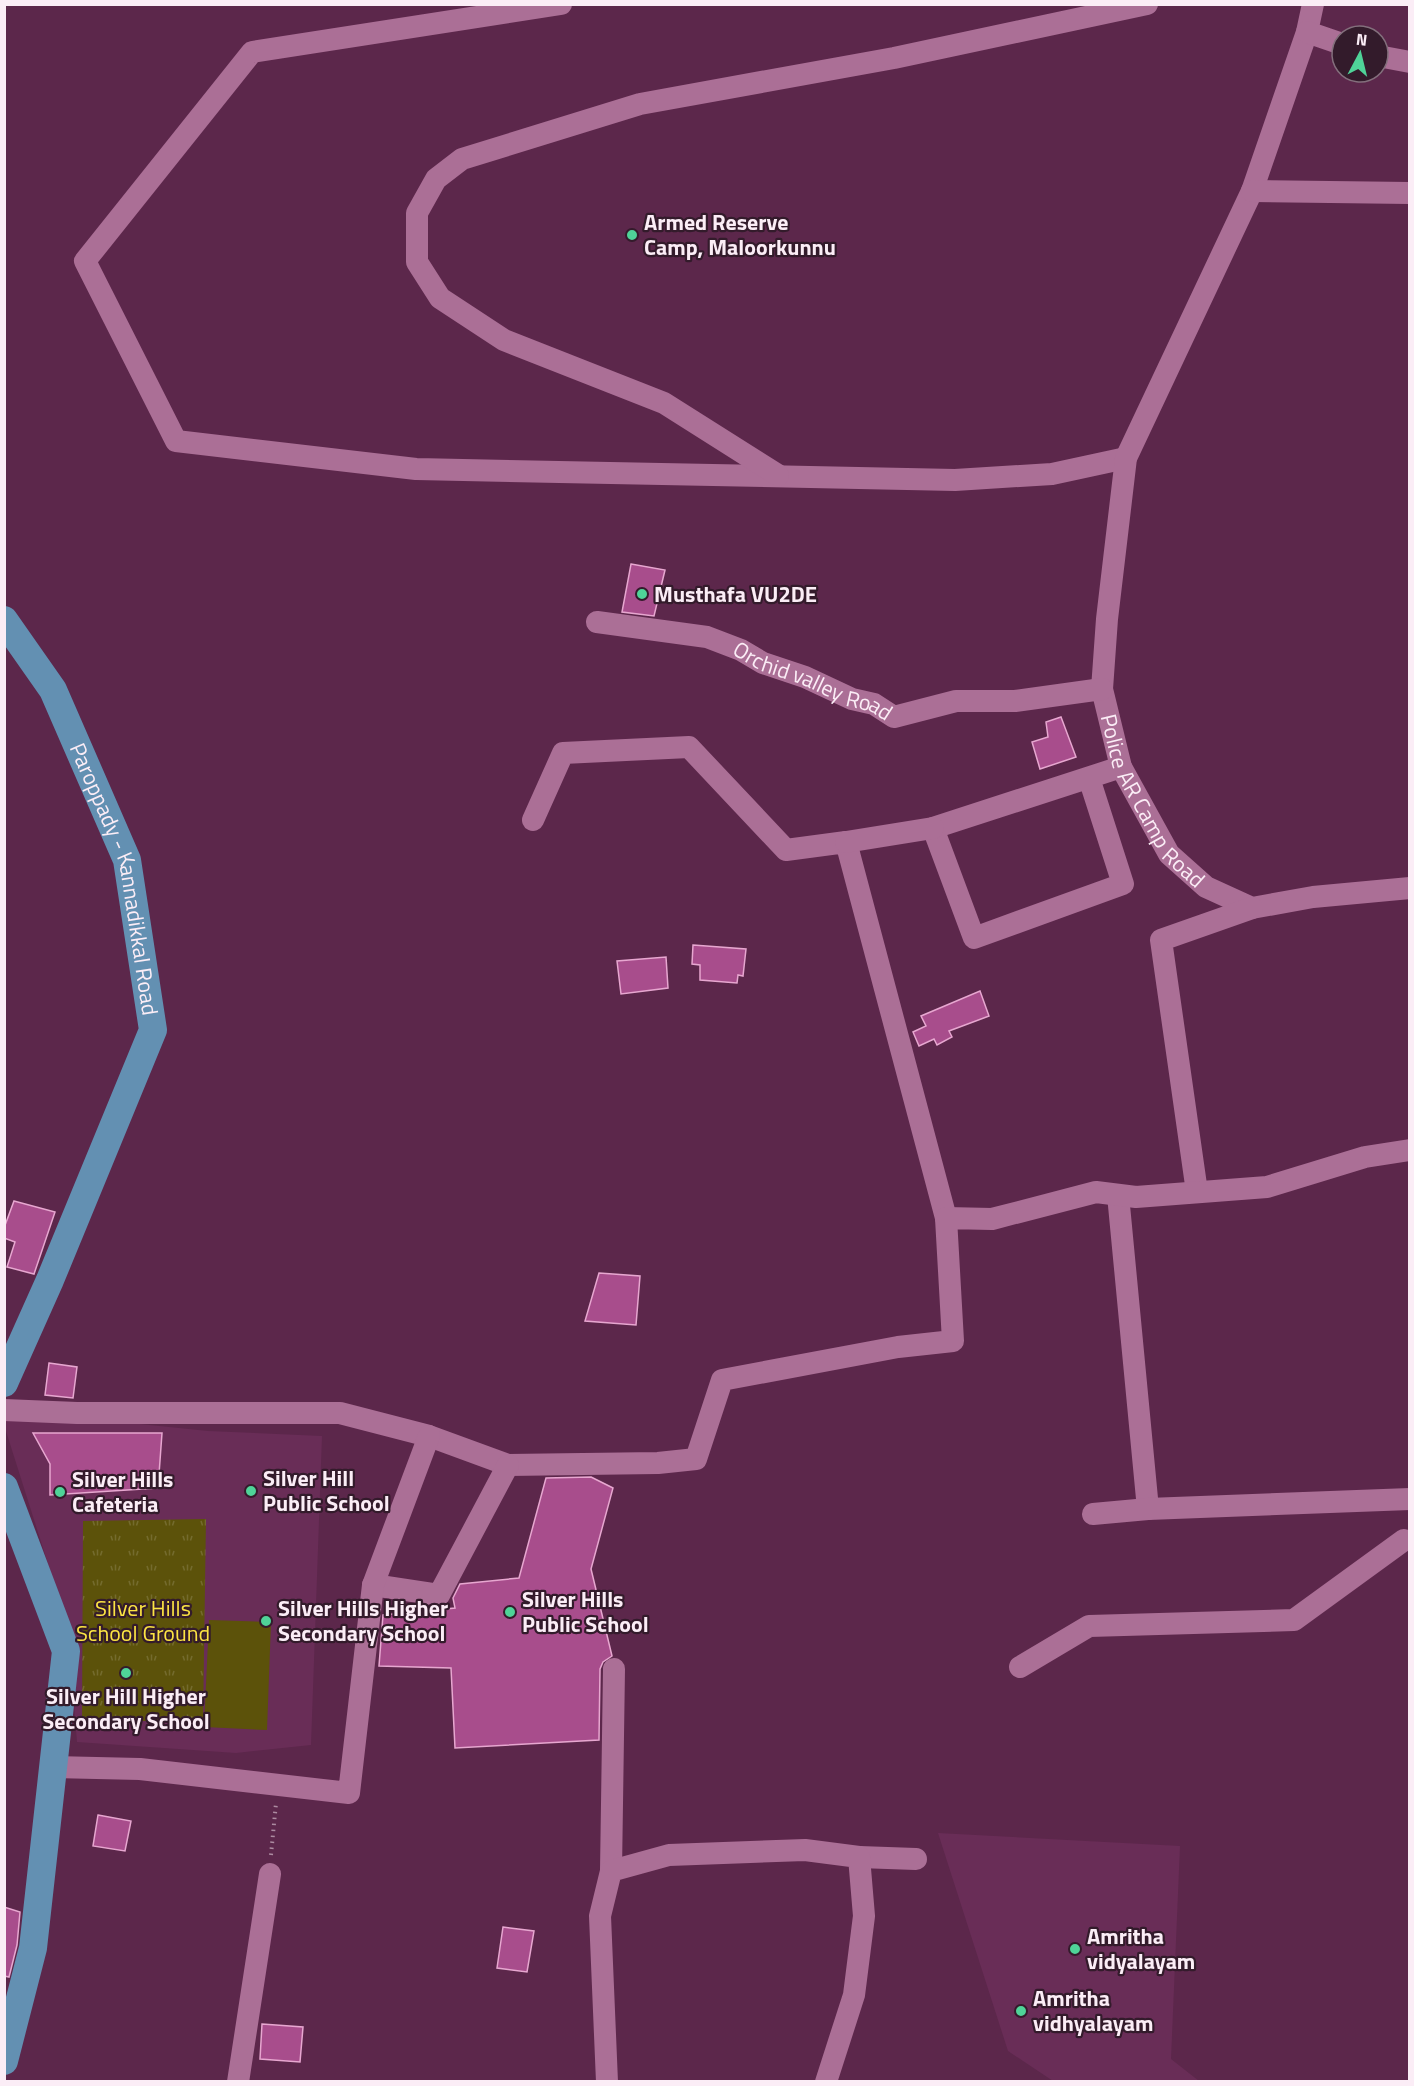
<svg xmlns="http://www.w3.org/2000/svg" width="1414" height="2086" viewBox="0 0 1414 2086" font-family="'Titillium Web',sans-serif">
<defs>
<pattern id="park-tufts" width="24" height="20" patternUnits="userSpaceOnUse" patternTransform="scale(1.5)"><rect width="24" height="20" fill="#5c520a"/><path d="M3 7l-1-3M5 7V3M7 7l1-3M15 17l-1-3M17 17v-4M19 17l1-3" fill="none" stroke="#746b2e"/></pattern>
</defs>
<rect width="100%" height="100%" fill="#5c274b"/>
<!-- built -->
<path fill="#692d57" d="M4 1417 101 1420 208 1431 322 1436 311 1745 236 1753 77 1742 68 1627 5 1428Z
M938 1833 1180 1846 1171 2059 1199 2081H1053L1008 2051Z"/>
<!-- park -->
<path fill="url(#park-tufts)" d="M206 1519 203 1721H82L83 1521Z"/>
<!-- garden -->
<path fill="#5c520a" d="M209 1620 271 1622 267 1730 204 1727Z"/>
<!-- building -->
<path fill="#a84d8c" stroke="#e7a7d0" stroke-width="1.5" d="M631 564 665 570 654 616 622 612Z
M1061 717 1076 757 1040 769 1032 742 1048 737 1046 722Z
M693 945 746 949 743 976 738 975 737 983 700 980V965L692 964Z
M666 957 668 988 621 994 617 961Z
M980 991 989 1016 949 1031 952 1037 937 1045 934 1039 919 1046 913 1032 926 1026 921 1016Z
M14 1201 55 1212 34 1274 7 1267 15 1242 4 1238V1228Z
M599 1273 640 1276 636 1325 585 1321Z
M49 1363 77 1367 73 1398 45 1395Z
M33 1433H162L158 1488 50 1495V1464Z
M591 1477 613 1488 591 1569 612 1656 603 1662 600 1669 599 1740 455 1748 451 1668 379 1666 383 1615 455 1608 453 1598 460 1584 519 1578 546 1478Z
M98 1815 131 1821 125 1851 93 1846Z
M4 1907 20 1912 17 1945 9 1977 4 1976Z
M503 1927 534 1931 527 1972 497 1968Z
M262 2024 303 2027 300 2062 260 2059Z"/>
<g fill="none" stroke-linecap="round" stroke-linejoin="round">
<!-- path -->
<path stroke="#ac8ba1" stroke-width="4" stroke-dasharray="1.5 4.5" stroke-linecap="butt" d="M271 1855 276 1803"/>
<!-- minor -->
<g stroke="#ab6f96" stroke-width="22">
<path d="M561 4 252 52 85 261 176 441 416 469 955 480 1052 474 1126 458"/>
<path id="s1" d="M1313 4 1307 32 1252 191 1126 458 1107 619 1102 689 1121 767 1169 854 1206 887 1252 908 1313 897 1410 888"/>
<path d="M1307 32 1342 44"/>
<path d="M1378 56 1410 62"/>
<path d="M1252 191 1410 193"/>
<path d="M778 475 664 403 504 340 440 298 417 262V213L436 179 462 159 640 104 894 58 1147 4"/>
<path id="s2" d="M597 622 707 637 741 650 763 663 805 677 852 699 874 704 894 717 956 701H1015L1102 689"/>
<path d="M1089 778 1123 884 974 938 933 828 1121 767"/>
<path d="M533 820 563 753 689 747 786 850 846 842 946 1218"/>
<path d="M846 842 933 828"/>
<path d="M1197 1192 1161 940 1252 908"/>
<path d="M1118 1195 1148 1509"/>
<path d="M4 1410 77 1413H340L429 1436 508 1465 658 1463 696 1459 722 1380 898 1347 953 1341 946 1218 992 1219 1096 1192 1136 1197 1267 1187 1365 1157 1410 1150"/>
<path d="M1093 1514 1148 1509 1410 1499"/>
<path d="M373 1585 439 1595 508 1465"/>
<path d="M1020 1667 1089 1626 1294 1620 1404 1540"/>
<path d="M53 1767 140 1769 349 1793 373 1585 429 1436"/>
<path d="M859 1857 916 1859"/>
<path d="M611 1871 614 1669"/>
<path d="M238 2082 270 1874"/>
<path d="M607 2082 600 1916 611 1871 669 1855 805 1850 859 1857 864 1916 854 1995 826 2082"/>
</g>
<!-- major -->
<g stroke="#6390b2" stroke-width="28">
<path id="s3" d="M4 620 53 690 127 860 153 1030 50 1280 4 1383"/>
<path d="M4 1487 66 1651 33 1948 4 2061"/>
</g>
</g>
<!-- markers -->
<g fill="#4fd398" stroke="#331b2b" stroke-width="2">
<circle cx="632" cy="235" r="6"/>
<circle cx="642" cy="594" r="6"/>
<circle cx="251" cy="1491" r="6"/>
<circle cx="60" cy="1492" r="6"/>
<circle cx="510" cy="1612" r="6"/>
<circle cx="266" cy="1621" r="6"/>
<circle cx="126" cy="1673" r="6"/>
<circle cx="1075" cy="1949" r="6"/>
<circle cx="1021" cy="2011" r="6"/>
</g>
<g text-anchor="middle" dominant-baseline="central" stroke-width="4.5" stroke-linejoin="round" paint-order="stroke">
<!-- poi labels -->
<g font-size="22" font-weight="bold" fill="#fbedf6" stroke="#331b2b" text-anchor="start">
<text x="644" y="222">Armed Reserve<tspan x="644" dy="25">Camp, Maloorkunnu</tspan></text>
<text x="654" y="594">Musthafa VU2DE</text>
<text x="263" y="1478">Silver Hill<tspan x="263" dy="25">Public School</tspan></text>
<text x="72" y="1479">Silver Hills<tspan x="72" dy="25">Cafeteria</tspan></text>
<text x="522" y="1599">Silver Hills<tspan x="522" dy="25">Public School</tspan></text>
<text x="278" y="1608">Silver Hills Higher<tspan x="278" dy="25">Secondary School</tspan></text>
<text x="126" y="1696" text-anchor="middle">Silver Hill Higher<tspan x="126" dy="25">Secondary School</tspan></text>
<text x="1087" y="1936">Amritha<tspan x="1087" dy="25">vidyalayam</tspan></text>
<text x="1033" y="1998">Amritha<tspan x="1033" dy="25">vidhyalayam</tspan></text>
</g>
<!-- street labels -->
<g font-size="22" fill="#fbedf6" stroke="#331b2b">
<text stroke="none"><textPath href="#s2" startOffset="226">Orchid valley Road</textPath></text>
<text stroke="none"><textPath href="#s1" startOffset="849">Police AR Camp Road</textPath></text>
<text stroke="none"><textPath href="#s3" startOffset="286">Paroppady - Kannadikkal Road</textPath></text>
</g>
<!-- park labels -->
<g font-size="22" fill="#fce443" stroke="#331b2b">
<text x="143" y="1608">Silver Hills<tspan x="143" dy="25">School Ground</tspan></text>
</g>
</g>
<!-- border -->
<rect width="1414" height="2086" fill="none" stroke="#fbedf6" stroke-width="12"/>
<!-- north arrow -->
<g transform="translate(1360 54) rotate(7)"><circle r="28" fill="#331b2b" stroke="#836f7c" stroke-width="1.5"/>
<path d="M0-4.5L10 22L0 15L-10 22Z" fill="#4fd398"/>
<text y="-9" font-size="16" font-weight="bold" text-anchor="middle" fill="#fbedf6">N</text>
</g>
</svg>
